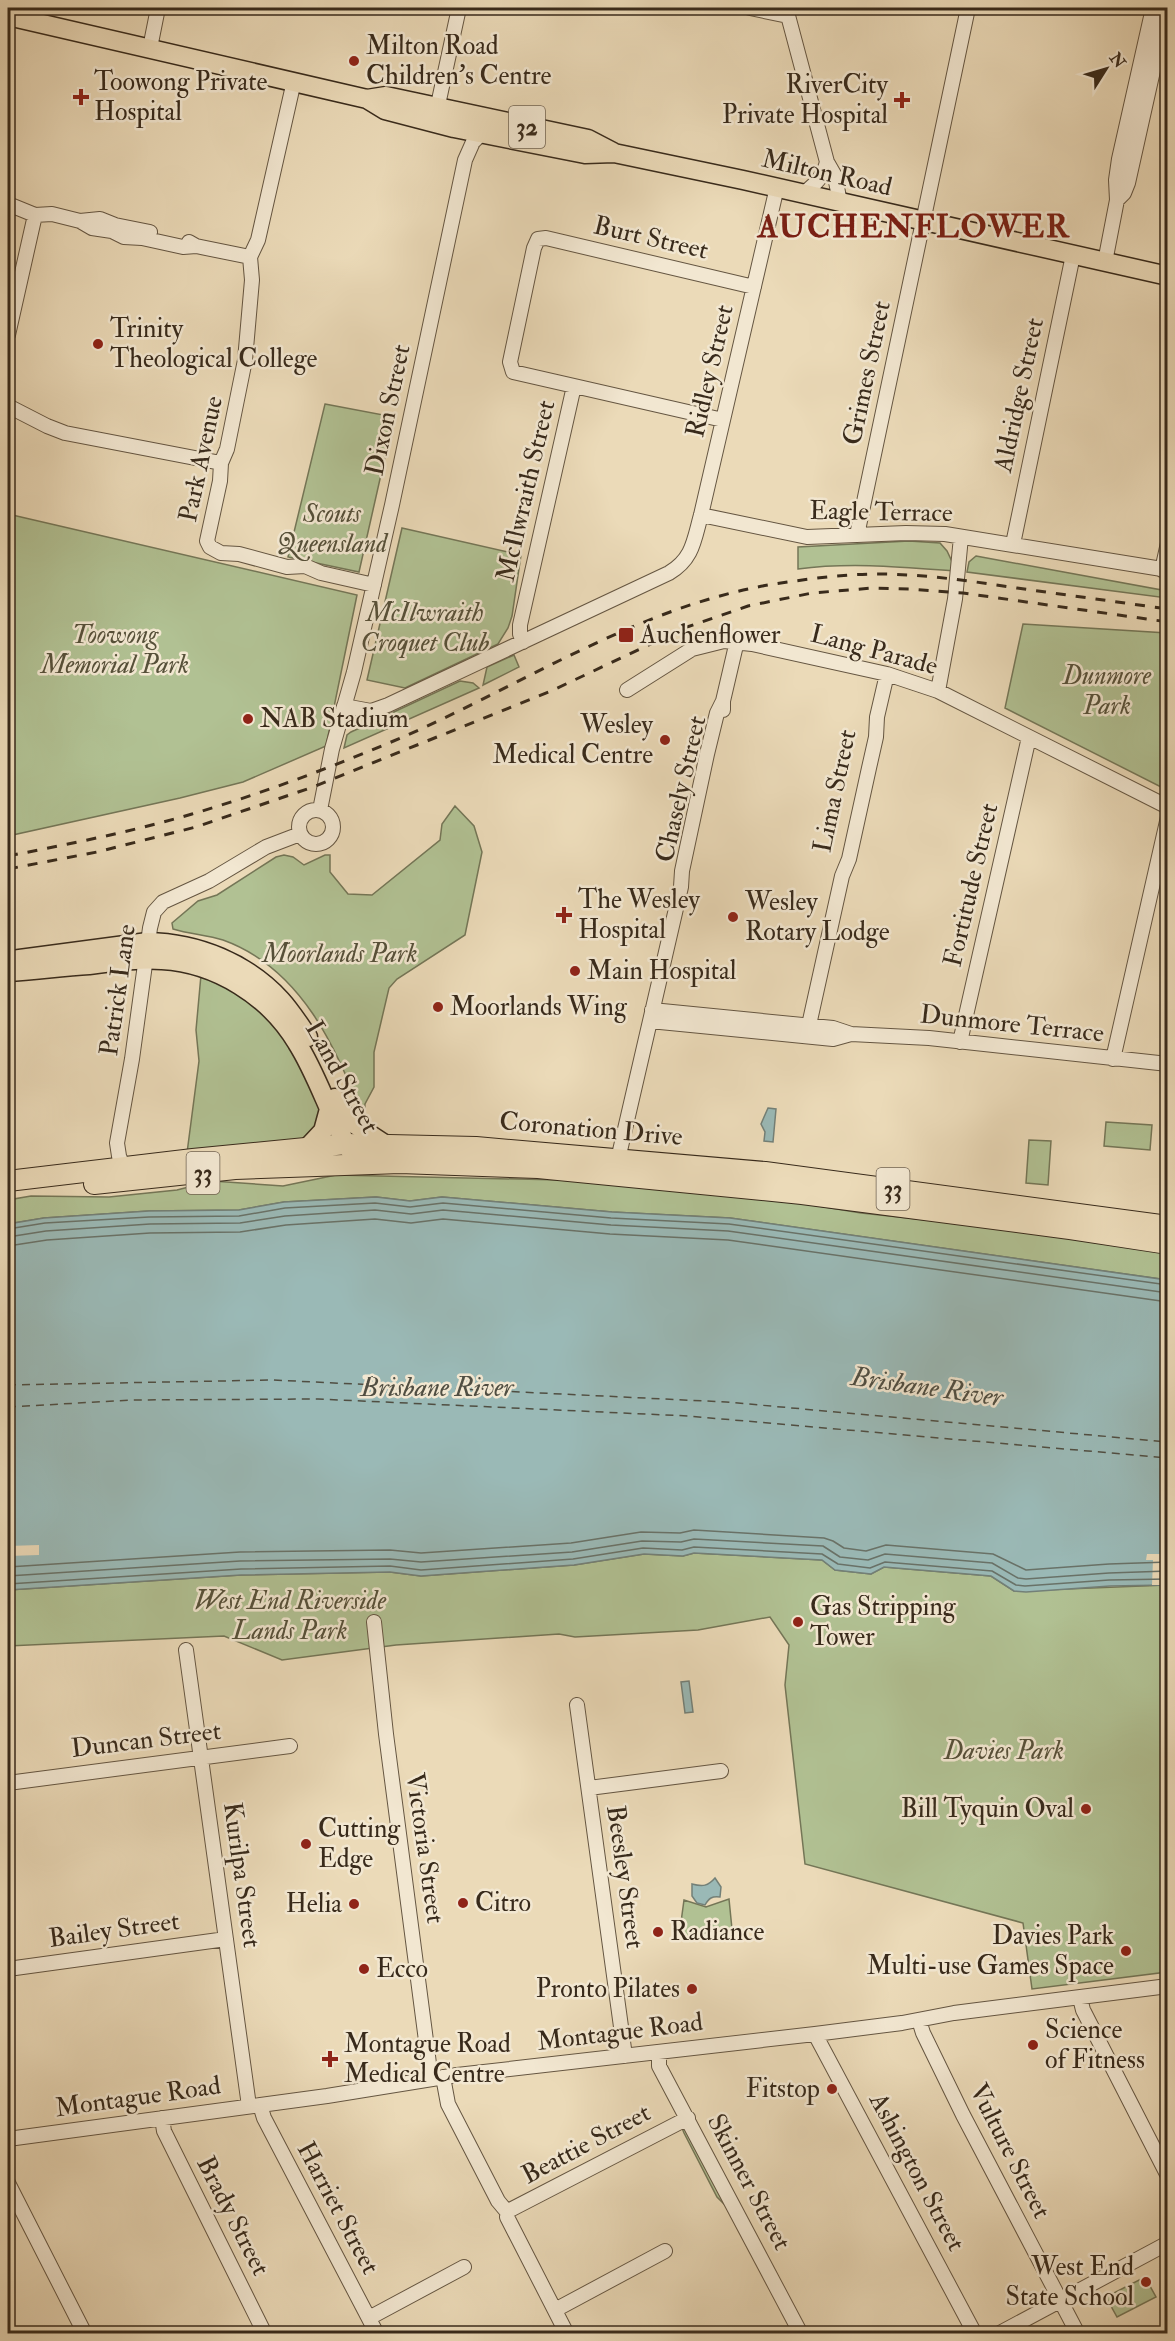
<svg xmlns="http://www.w3.org/2000/svg" width="1175" height="2341" viewBox="0 0 1175 2341" font-family="'IM FELL Double Pica',serif">
<rect width="100%" height="100%" fill="#ebdab8"/>
<filter id="stains"><feTurbulence type="fractalNoise" baseFrequency=".00333" numOctaves="4"/><feColorMatrix values="0 0 0 0 .2 0 0 0 0 .09 0 0 0 0 .02 0 0 0 .5 -.17"/></filter>
<radialGradient id="worn" r=".72"><stop offset=".6" stop-color="#630" stop-opacity="0"/><stop offset="1" stop-color="#630" stop-opacity=".3"/></radialGradient>
<!-- green -->
<path fill="#b1c193" stroke="#747657" stroke-width="1.5" d="M325 404 394 417 359 572 288 557Z
M8 514 357 595 326 746 243 782 180 798 8 836Z
M402 528 521 555 512 616 508 628 498 644 405 688 367 680Z
M909 541 940 543 947 551 955 568 954 571C902 567 850 562 798 569V547Z
M976 556 1167 591V598L967 572 969 562Z
M1023 624 1167 633V790L1005 708Z
M514 655 519 667 483 685 487 667Z
M460 681 473 683 479 688 344 748 347 735 351 732Z
M455 806 474 826 482 852 465 935 397 979 389 988 374 1052V1087L365 1104 364 1120C337 1048 301 968 223 940 206 935 189 934 173 929L172 923 198 901 217 895 276 857 284 855 293 857 304 865 325 855H330V872L348 894 372 895 440 840 442 824Z
M201 975 241 995 264 1014 280 1032 295 1055 321 1108 323 1120 310 1139 187 1153 199 1061 196 1030Z
M1106 1122 1152 1125 1150 1150 1104 1146Z
M1029 1140 1051 1141 1048 1185 1026 1183Z
M336 1175 560 1180 703 1191 782 1200 861 1213 1040 1232 1167 1253 1168 1280 730 1218 612 1212 442 1197 410 1201 376 1197 284 1202 239 1210 149 1211 44 1218 8 1224V1200L31 1196 109 1197 177 1190 212 1181 283 1186Z
M694 1553 822 1560 835 1570 871 1574 884 1567 991 1576 1014 1591 1167 1585V1972L1032 1989 1023 1923 805 1864 785 1685 789 1645 770 1617 698 1630 575 1637 559 1634 396 1645 282 1660 224 1636 8 1646V1590L241 1575 390 1572 421 1576 574 1565 644 1554 683 1556Z
M729 1899 732 1929 679 1937 684 1900 706 1907Z
M685 2127 727 2207 717 2197 684 2133 682 2128Z
M1145 2277 1156 2297 1117 2317 1106 2297Z"/>
<!-- water -->
<path fill="#9ab9b6" stroke="#738078" stroke-width="1.5" d="M768 1108 776 1109 773 1142 764 1141 765 1132 761 1124Z
M376 1197 410 1201 442 1197 612 1212 730 1218 1167 1280V1585L1110 1586 1026 1592 1014 1591 991 1576 884 1567 871 1574 835 1570 822 1560 694 1553 683 1556 644 1554 574 1565 421 1576 390 1572 241 1575 8 1590V1224L44 1218 149 1211 239 1210 284 1202Z
M689 1681 693 1712 685 1713 681 1682Z
M715 1878 721 1887 720 1897C712 1896 709 1898 705 1905L697 1903 692 1896V1884C703 1887 708 1886 715 1878Z"/>
<!-- pier -->
<path fill="#ebdab8" d="M39 1545V1555L8 1556V1546Z
M1147 1554H1167V1559H1162V1585H1152L1153 1560H1146Z"/>
<g fill="none" stroke-linecap="round" stroke-linejoin="round">
<!-- shore -->
<path stroke="#697268" stroke-width="1.5" d="M8 1229 45 1223 149 1217 239 1216 285 1208 375 1203 410 1207 443 1203 611 1218 729 1224 1168 1285
M8 1237 46 1231 150 1224 240 1223 285 1216 375 1210 411 1214 443 1210 611 1225 728 1231 1168 1293
M8 1246 47 1240 150 1233 240 1232 286 1225 375 1219 411 1223 443 1219 610 1234 728 1240 1168 1302
M8 1567 240 1552 390 1550 421 1553 571 1543 641 1532 680 1533 694 1530 824 1538 833 1541 844 1548 866 1551 886 1545 993 1554 1026 1570 1109 1564 1168 1562
M8 1576 240 1561 390 1559 421 1562 572 1552 642 1541 681 1542 694 1539 823 1546 840 1557 868 1560 885 1554 992 1563 1018 1578 1026 1579 1109 1573 1168 1571
M8 1584 241 1569 390 1566 421 1570 573 1559 643 1548 682 1550 694 1547 822 1554 838 1564 870 1568 885 1562 992 1571 1016 1585 1025 1586 1109 1580 1168 1579"/>
<!-- ferry -->
<path stroke="#504e42" stroke-width="1.5" stroke-dasharray="8 6" stroke-linecap="butt" d="M8 1385 273 1380 726 1402 1168 1442
M8 1407 132 1400 318 1399 688 1416 1168 1458"/>
<!-- minor casing -->
<g stroke="#655642" stroke-width="16">
<path id="minor" d="M750 8 788 16
M786 8 827 162 835 176 840 203
M150 48 158 8
M294 81 258 240 250 257 252 280 245 360 227 449 221 463 220 481 207 541 210 547 221 553 239 554 287 567 305 566 321 573 374 585
M436 114 459 8
M803 194C815 184 823 178 827 162
M1117 200 1124 193 1128 183 1167 8
M8 204 35 215 52 214 80 221 92 228 112 231 124 237 142 238 183 247 196 246
M80 221 100 219 115 225 150 232
M189 242 196 246 250 257
M1105 262 1117 200 1116 180 1119 159 1153 8
M8 335 35 215
M8 406 47 426 65 433 221 463
M723 420 513 372 510 362 534 248 538 239 546 238 754 287
M701 515 807 537 906 533 945 534 1168 570
M857 535 968 8
M1013 544 1073 255
M1162 570 1168 543
M523 642 520 634V625L574 386
M627 690 692 649 724 641 752 644 887 674 938 691 1168 807
M938 691 955 599 961 537
M344 706 371 711 388 705 669 573C693 559 694 540 701 515L777 187
M723 710V701L737 641
M299 827a17 17 0 1 1 34 0a17 17 0 1 1-34 0Z
M320 810 332 749 354 672 392 505 465 160 473 142 482 133
M652 1010 833 1028 851 1034 929 1038 1168 1064
M650 1021 833 1039 851 1034
M809 1025 842 876 849 859 869 768 876 737 877 717 887 674
M960 1042 1029 737
M1113 1059 1168 817
M123 1167 119 1156 117 1143 132 1059 150 928 154 912 163 902 209 881 266 847 300 834
M616 1168 681 887 682 871 707 754 717 713 723 701
M374 1622 386 1734 431 2079
M186 1650 249 2106
M577 1705 625 2056
M8 1783 290 1746
M589 1788 721 1771
M8 1969 226 1939
M1080 1998 1083 2010 1168 2176
M919 2020 923 2033 963 2115 1078 2334
M815 2034 975 2334
M659 2052V2066L801 2334
M443 2077 448 2104 498 2201 508 2213 507 2217 567 2334
M260 2105 264 2118 377 2334
M162 2118 164 2131 265 2334
M8 2139 327 2096 457 2075 815 2034 902 2023 954 2013 1168 1986
M8 2183 85 2334
M508 2213 510 2210 688 2118
M555 2310 665 2251
M369 2318 464 2267
M998 2334 1168 2243"/>
</g>
<!-- major casing -->
<g stroke="#382a1b" stroke-width="21">
<path id="major" d="M8 16 367 99 385 110 454 128 585 154 614 153 743 180 1168 276
M367 99 386 96 588 139 613 152
M12 960 148 942C198 943 247 963 281 1000 291 1011 300 1025 308 1037
M8 972C35 970 62 967 89 965 113 962 138 958 162 960 216 963 269 996 297 1043 318 1076 329 1115 349 1149L355 1154 381 1160
M335 1098 348 1120 383 1143
M308 1147 323 1131 329 1109"/>
</g>
<!-- highway casing -->
<g stroke="#382a1b" stroke-width="22">
<path id="highway" d="M8 1181 193 1159 346 1144 476 1147 765 1172 1168 1226
M94 1184 235 1169 400 1163 538 1168 802 1194 1070 1229 1168 1244"/>
</g>
<!-- minor -->
<use href="#minor" stroke="#f2e7d1" stroke-width="14"/>
<!-- major -->
<use href="#major" stroke="#ebdab8" stroke-width="18"/>
<!-- highway -->
<use href="#highway" stroke="#ebdab8" stroke-width="20"/>
<!-- rail -->
<path stroke="#382a1b" stroke-width="3" stroke-dasharray="10 10" stroke-linecap="butt" d="M8 856C69 844 131 832 192 814 264 793 335 766 403 737 526 683 640 606 774 584 808 579 843 574 877 574 924 574 970 581 1017 588 1067 595 1117 602 1168 609
M8 869 97 852 196 827 313 787 551 691 687 627 748 606 812 593 873 588 910 589 963 593 1168 622"/>
</g>
<!-- markers -->
<g fill="#8f2418" stroke="#f2e7d1" stroke-width="2">
<circle cx="354" cy="61" r="6"/>
<path d="M78 88h6v6h6v6h-6v6h-6v-6h-6v-6h6z"/>
<path d="M899 91h6v6h6v6h-6v6h-6v-6h-6v-6h6z"/>
<circle cx="98" cy="344" r="6"/>
<rect x="618" y="627" width="16" height="16" rx="3"/>
<circle cx="248" cy="719" r="6"/>
<circle cx="665" cy="740" r="6"/>
<path d="M561 906h6v6h6v6h-6v6h-6v-6h-6v-6h6z"/>
<circle cx="733" cy="917" r="6"/>
<circle cx="575" cy="971" r="6"/>
<circle cx="438" cy="1007" r="6"/>
<circle cx="798" cy="1622" r="6"/>
<circle cx="1086" cy="1809" r="6"/>
<circle cx="306" cy="1844" r="6"/>
<circle cx="463" cy="1903" r="6"/>
<circle cx="354" cy="1904" r="6"/>
<circle cx="658" cy="1932" r="6"/>
<circle cx="1126" cy="1951" r="6"/>
<circle cx="364" cy="1969" r="6"/>
<circle cx="692" cy="1989" r="6"/>
<circle cx="1033" cy="2045" r="6"/>
<path d="M327 2050h6v6h6v6h-6v6h-6v-6h-6v-6h6z"/>
<circle cx="832" cy="2089" r="6"/>
<circle cx="1146" cy="2282" r="6"/>
</g>
<g text-anchor="middle" dominant-baseline="central" stroke-width="5" stroke-linejoin="round" paint-order="stroke">
<!-- shield labels -->
<g fill="#f2e7d1" stroke="#706352" stroke-width="1.5">
<rect x="509" y="106" width="36" height="42" rx="4.5"/>
<rect x="186.5" y="1152" width="33" height="42" rx="4.5"/>
<rect x="876.5" y="1168" width="33" height="42" rx="4.5"/>
</g>
<g font-size="24" font-weight="bold" fill="#382a1b">
<text x="527" y="127">32</text>
<text x="203" y="1173">33</text>
<text x="893" y="1189">33</text>
</g>
<!-- poi labels -->
<g font-size="26" fill="#382a1b" stroke="#f2e7d1" text-anchor="start">
<text x="366" y="46">Milton Road<tspan x="366" dy="30">Children's Centre</tspan></text>
<text x="94" y="82">Toowong Private<tspan x="94" dy="30">Hospital</tspan></text>
<text x="888" y="85" text-anchor="end">RiverCity<tspan x="888" dy="30">Private Hospital</tspan></text>
<text x="110" y="329">Trinity<tspan x="110" dy="30">Theological College</tspan></text>
<text x="640" y="635">Auchenflower</text>
<text x="260" y="719">NAB Stadium</text>
<text x="653" y="725" text-anchor="end">Wesley<tspan x="653" dy="30">Medical Centre</tspan></text>
<text x="578" y="900">The Wesley<tspan x="578" dy="30">Hospital</tspan></text>
<text x="745" y="902">Wesley<tspan x="745" dy="30">Rotary Lodge</tspan></text>
<text x="587" y="971">Main Hospital</text>
<text x="450" y="1007">Moorlands Wing</text>
<text x="810" y="1607">Gas Stripping<tspan x="810" dy="30">Tower</tspan></text>
<text x="1074" y="1809" text-anchor="end">Bill Tyquin Oval</text>
<text x="318" y="1829">Cutting<tspan x="318" dy="30">Edge</tspan></text>
<text x="475" y="1903">Citro</text>
<text x="342" y="1904" text-anchor="end">Helia</text>
<text x="670" y="1932">Radiance</text>
<text x="1114" y="1936" text-anchor="end">Davies Park<tspan x="1114" dy="30">Multi-use Games Space</tspan></text>
<text x="376" y="1969">Ecco</text>
<text x="680" y="1989" text-anchor="end">Pronto Pilates</text>
<text x="1045" y="2030">Science<tspan x="1045" dy="30">of Fitness</tspan></text>
<text x="344" y="2044">Montague Road<tspan x="344" dy="30">Medical Centre</tspan></text>
<text x="820" y="2089" text-anchor="end">Fitstop</text>
<text x="1134" y="2267" text-anchor="end">West End<tspan x="1134" dy="30">State School</tspan></text>
</g>
<!-- street labels -->
<g font-size="26" fill="#382a1b" stroke="#f2e7d1">
<text transform="translate(827 173) rotate(13)">Milton Road</text>
<text transform="translate(651 238) rotate(13)">Burt Street</text>
<text transform="translate(710 371) rotate(-77)">Ridley Street</text>
<text transform="translate(867 373) rotate(-78)">Grimes Street</text>
<text transform="translate(1019 395) rotate(-78)">Aldridge Street</text>
<text transform="translate(388 410) rotate(-78)">Dixon Street</text>
<text transform="translate(201 459) rotate(-78)">Park Avenue</text>
<text transform="translate(526 491) rotate(-77)">McIlwraith Street</text>
<text transform="translate(881 512) rotate(1)">Eagle Terrace</text>
<text transform="translate(874 650) rotate(15)">Lang Parade</text>
<text transform="translate(681 789) rotate(-77)">Chasely Street</text>
<text transform="translate(835 791) rotate(-78)">Lima Street</text>
<text transform="translate(971 885) rotate(-77)">Fortitude Street</text>
<text transform="translate(118 990) rotate(-82)">Patrick Lane</text>
<text transform="translate(1012 1024) rotate(6)">Dunmore Terrace</text>
<text transform="translate(342 1077) rotate(61)">Land Street</text>
<text transform="translate(591 1129) rotate(5)">Coronation Drive</text>
<text transform="translate(146 1740) rotate(-7)">Duncan Street</text>
<text transform="translate(425 1848) rotate(82)">Victoria Street</text>
<text transform="translate(242 1875) rotate(82)">Kurilpa Street</text>
<text transform="translate(625 1877) rotate(82)">Beesley Street</text>
<text transform="translate(114 1930) rotate(-8)">Bailey Street</text>
<text transform="translate(620 2032) rotate(-7)">Montague Road</text>
<text transform="translate(138 2097) rotate(-8)">Montague Road</text>
<text transform="translate(586 2144) rotate(-28)">Beattie Street</text>
<text transform="translate(1010 2151) rotate(63)">Vulture Street</text>
<text transform="translate(917 2172) rotate(62)">Ashington Street</text>
<text transform="translate(749 2182) rotate(62)">Skinner Street</text>
<text transform="translate(338 2208) rotate(62)">Harriet Street</text>
<text transform="translate(233 2216) rotate(63)">Brady Street</text>
</g>
<!-- park labels -->
<g font-size="26" font-style="italic" fill="#565039" stroke="#f2e7d1">
<text x="332" y="514">Scouts<tspan x="332" dy="30">Queensland</tspan></text>
<text x="425" y="613">McIlwraith<tspan x="425" dy="30">Croquet Club</tspan></text>
<text x="115" y="635">Toowong<tspan x="115" dy="30">Memorial Park</tspan></text>
<text x="1107" y="676">Dunmore<tspan x="1107" dy="30">Park</tspan></text>
<text x="340" y="954">Moorlands Park</text>
<text x="290" y="1601">West End Riverside<tspan x="290" dy="30">Lands Park</tspan></text>
<text x="1004" y="1751">Davies Park</text>
</g>
<!-- water labels -->
<g font-size="27" font-style="italic" fill="#504e42" stroke="#f2e7d1">
<text x="437" y="1387">Brisbane River</text>
<text transform="translate(927 1387) rotate(8)">Brisbane River</text>
</g>
<!-- district labels -->
<g font-size="32" font-weight="bold" letter-spacing="1.5" fill="#7a1f14" stroke="#f2e7d1">
<text x="914" y="227">AUCHENFLOWER</text>
</g>
</g>
<!-- margin -->
<rect width="1175" height="2341" fill="none" stroke="#ebdab8" stroke-width="30"/>
<rect x="9" y="9" width="1157" height="2323" fill="none" stroke="#382a1b" stroke-width="3"/>
<rect x="15" y="15" width="1145" height="2311" fill="none" stroke="#382a1b" stroke-width="1.5"/>
<!-- north arrow -->
<g transform="translate(1106 69) rotate(53)" stroke="#f2e7d1" stroke-width="4.5" paint-order="stroke">
<path d="M0-4.5L10 22L0 15L-10 22Z" fill="#382a1b"/>
<text y="-9" font-size="16" font-weight="bold" text-anchor="middle" fill="#382a1b">N</text>
</g>
<rect width="100%" height="100%" filter="url(#stains)"/>
<rect width="100%" height="100%" fill="url(#worn)"/>
</svg>
